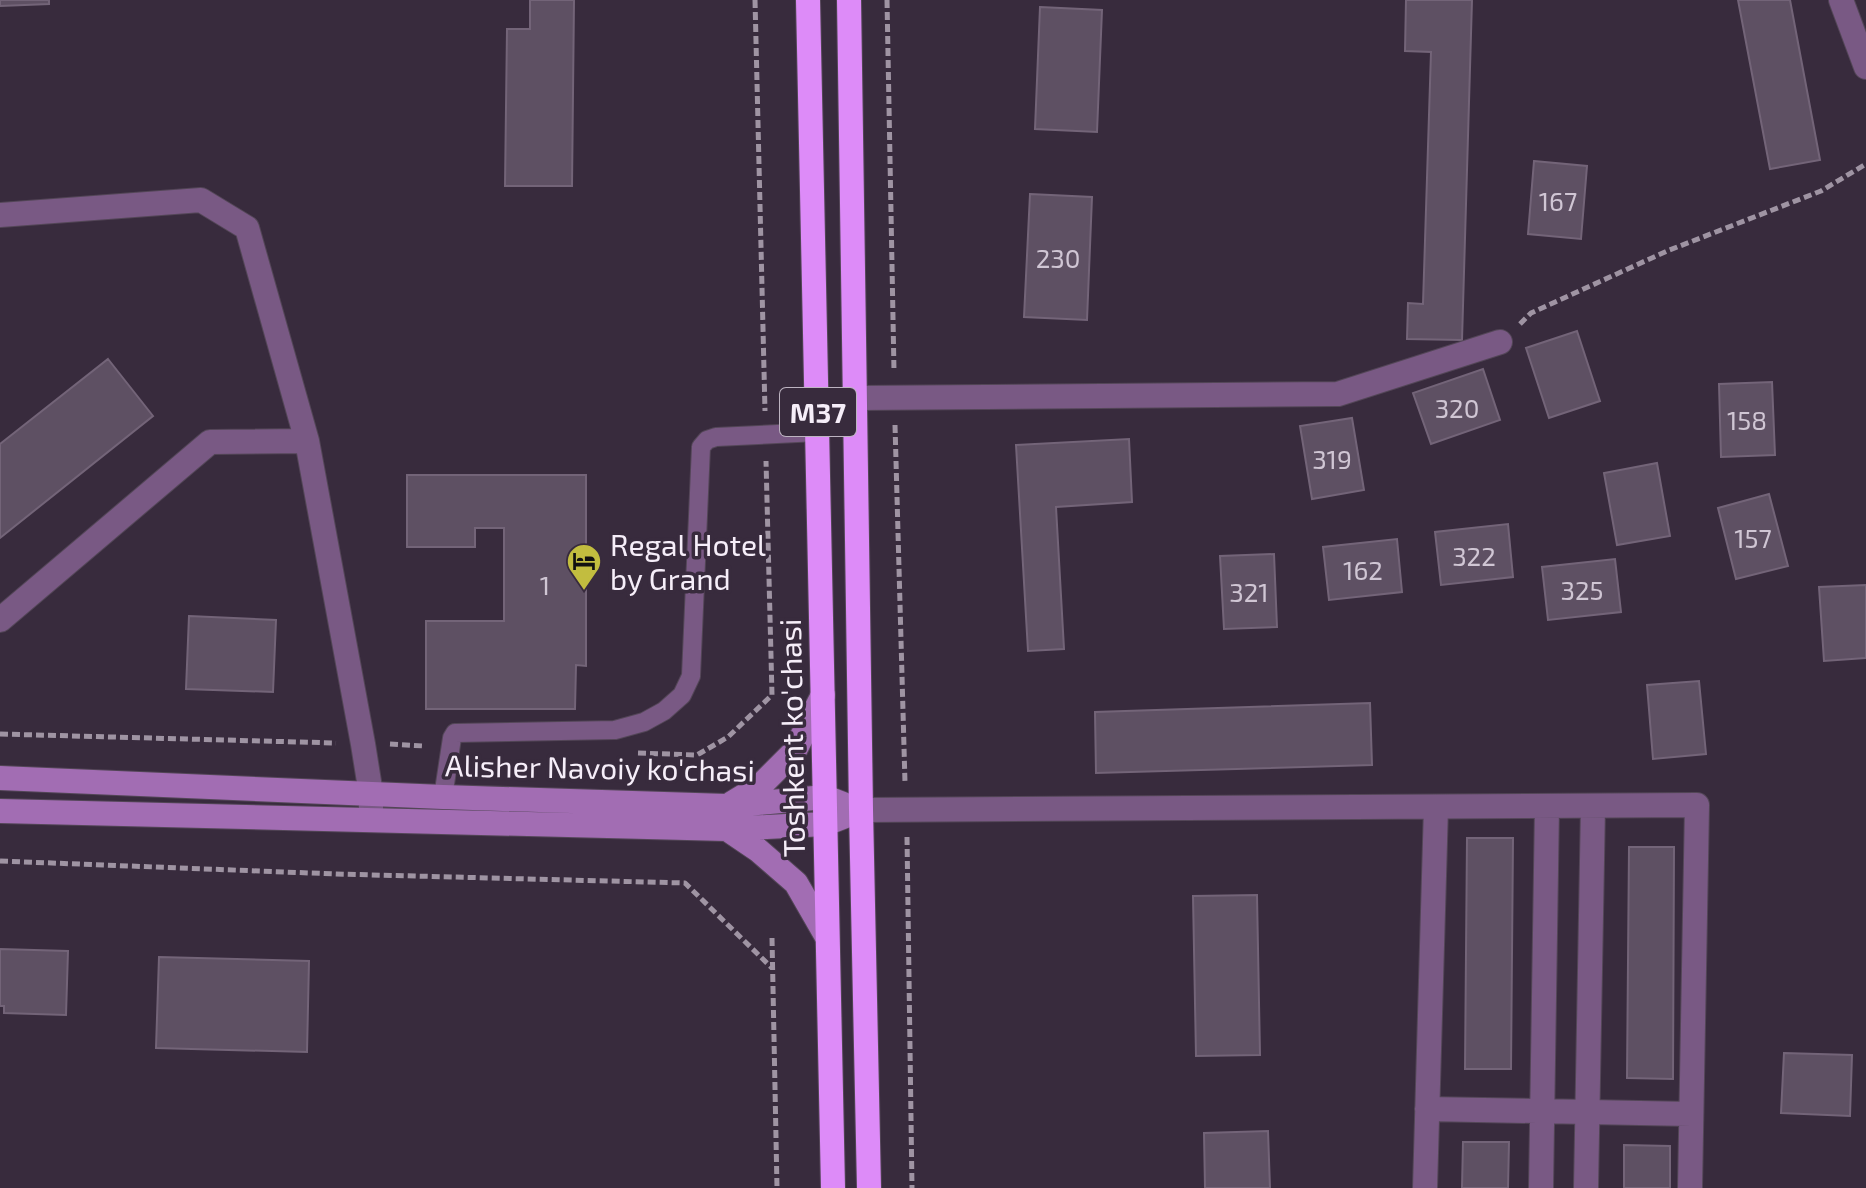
<svg xmlns="http://www.w3.org/2000/svg" width="1866" height="1188" viewBox="0 0 1866 1188" font-family="'Exo 2',sans-serif">
<rect width="100%" height="100%" fill="#382b3d"/>
<!-- building -->
<path fill="#5e5063" stroke="#736478" stroke-width="2" d="M0 0H49V4L0 6Z
M530 0H574L572 186H505L507 29H530Z
M1406 0H1472L1462 340 1407 339 1408 303 1423 304 1431 52 1405 51Z
M1738 0H1790L1820 160 1770 169Z
M1040 7 1102 10 1097 132 1035 129Z
M1534 161 1587 166 1581 239 1528 234Z
M1030 194 1092 197 1087 320 1024 317Z
M1577 331 1600 401 1549 418 1526 348Z
M108 359 153 416 0 538V444Z
M1483 369 1500 420 1431 444 1413 393Z
M1772 382 1775 455 1721 457 1719 384Z
M1352 418 1364 490 1312 499 1300 426Z
M1129 439 1132 502 1056 507 1064 649 1028 651 1016 445Z
M1657 463 1670 536 1617 545 1604 473Z
M407 475H586V666L576 665 575 709H426V621H504V528H475V547H407Z
M1769 494 1788 566 1736 579 1718 508Z
M1508 524 1513 577 1441 585 1435 532Z
M1397 539 1402 592 1329 600 1323 547Z
M1274 554 1277 627 1224 629 1220 556Z
M1615 559 1621 612 1548 620 1542 567Z
M1866 585V658L1824 661 1819 587Z
M189 616 276 620 273 692 186 689Z
M1699 681 1706 754 1653 759 1647 685Z
M1370 703 1372 765 1096 773 1095 712Z
M1467 838H1513L1511 1069H1465Z
M1629 847H1674L1673 1079 1627 1078Z
M1257 895 1260 1055 1196 1056 1193 896Z
M0 949 68 951 66 1015 4 1013V1006H0Z
M159 957 309 961 307 1052 156 1048Z
M1784 1053 1852 1055 1850 1116 1781 1113Z
M1268 1131 1270 1188H1205L1204 1133Z
M1463 1142H1509L1508 1188H1462Z
M1624 1145 1670 1146V1188H1624Z"/>
<g fill="none" stroke-linecap="round" stroke-linejoin="round">
<!-- lane casing -->
<g stroke="#534657" stroke-width="20">
<path id="lane" d="M443 797 452 738 455 733 615 730 644 722 664 711 682 695 691 676 701 447 707 440 716 437 818 432"/>
</g>
<!-- street casing -->
<g stroke="#534657" stroke-width="26">
<path id="street" d="M1841 0 1866 67
M0 215 201 200 247 228 307 441 363 744 371 794V815
M855 398 1338 394 1500 342
M0 620 210 442 307 441
M861 810 1697 805 1690 1188
M1427 1109 1691 1114
M1425 1188 1436 807
M1541 1188 1547 806
M1586 1188 1593 806"/>
</g>
<!-- secondary casing -->
<g stroke="#534657" stroke-width="26">
<path id="secondary" d="M0 778 443 797 726 806 825 797 843 804
M732 803 760 786 794 752 823 695
M0 811 727 829 825 824 861 810
M727 829 758 850 796 883 827 937"/>
</g>
<!-- highway casing -->
<g stroke="#534657" stroke-width="26">
<path id="highway" d="M808 0 833 1188
M849 0 861 810 869 1188"/>
</g>
<!-- path -->
<path stroke="#9f94a3" stroke-width="5" stroke-dasharray="8 4" stroke-linecap="butt" d="M755 0 765 411
M887 0 894 371
M1520 324 1531 313 1667 251 1821 191 1866 164
M895 425 905 783
M0 734 336 743
M390 744 424 746
M638 753 697 755 728 737 772 695 766 461
M907 837 912 1188
M0 861 336 874 685 883 772 968
M772 938 777 1188"/>
<!-- lane -->
<use href="#lane" stroke="#795984" stroke-width="18"/>
<!-- street -->
<use href="#street" stroke="#795984" stroke-width="24"/>
<!-- secondary -->
<use href="#secondary" stroke="#a26db3" stroke-width="24"/>
<!-- highway -->
<use href="#highway" stroke="#dd8bf8" stroke-width="24"/>
</g>
<!-- icons -->
<defs>
<g id="hotel-pin" transform="scale(1.8)"><path d="M0 17L-7.5 6A9.5 9.5 0 1 1 7.5 6Z" fill="#c2bd3f" stroke="#382b3d"/><path d="M-6-4.5h1.5V1H6V5H4.5V3h-9V5H-6ZM-4 0a1.8 1.8 0 1 1 3.6 0ZM.5 0V-2.5h3Q6-2.5 6 0Z" fill="#111"/></g>
</defs>
<g fill-rule="evenodd">
<use href="#hotel-pin" x="584" y="561"/>
</g>
<g text-anchor="middle" dominant-baseline="central" stroke-width="7" stroke-linejoin="round" paint-order="stroke">
<!-- number labels -->
<g font-size="26" fill="#d0c6d4">
<text x="1558" y="200">167</text>
<text x="1058" y="257">230</text>
<text x="1457" y="407">320</text>
<text x="1747" y="419">158</text>
<text x="1332" y="458">319</text>
<text x="1753" y="537">157</text>
<text x="1474" y="555">322</text>
<text x="1363" y="569">162</text>
<text x="545" y="584">1</text>
<text x="1582" y="589">325</text>
<text x="1249" y="591">321</text>
</g>
<!-- shield labels -->
<rect fill="#382b3d" stroke="#bdb4c1" stroke-width="2" x="780" y="388" width="76" height="48" rx="6"/>
<g font-size="28" font-weight="bold" fill="#f6eef9">
<text x="818" y="412">M37</text>
</g>
<!-- poi labels -->
<g font-size="30" fill="#f6eef9" stroke="#382b3d" text-anchor="start">
<text x="610" y="544">Regal Hotel<tspan x="610" dy="34">by Grand</tspan></text>
</g>
<!-- street labels -->
<g font-size="30" fill="#f6eef9" stroke="#382b3d">
<text transform="translate(791 738) rotate(-91)">Toshkent ko'chasi</text>
<text transform="translate(600 767) rotate(1)">Alisher Navoiy ko'chasi</text>
</g>
</g>
</svg>
